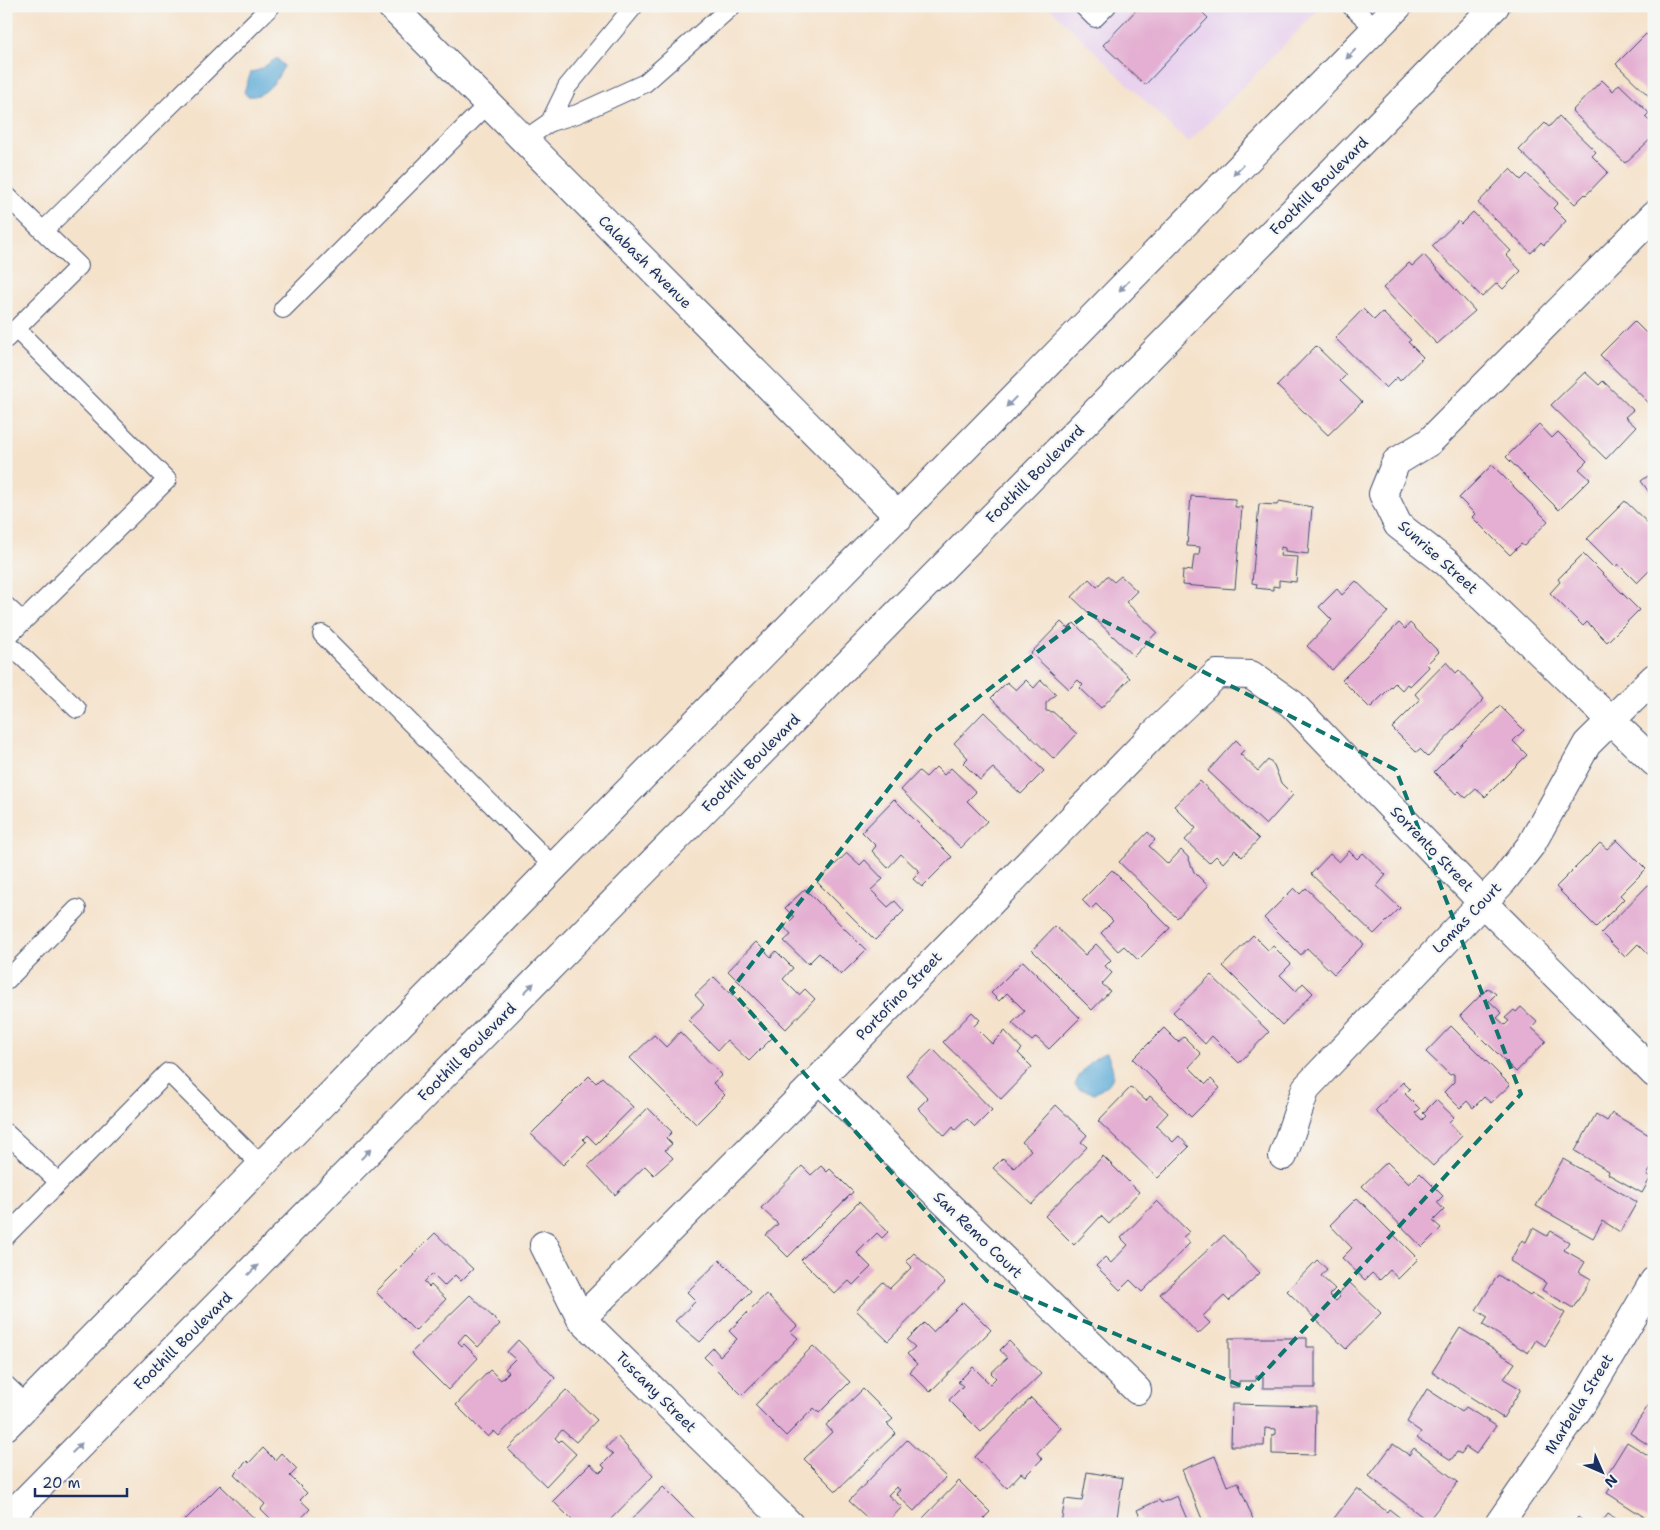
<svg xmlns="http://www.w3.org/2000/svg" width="1660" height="1530" viewBox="0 0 1660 1530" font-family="'Shantell Sans',sans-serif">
<rect width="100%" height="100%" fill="#f6f6f2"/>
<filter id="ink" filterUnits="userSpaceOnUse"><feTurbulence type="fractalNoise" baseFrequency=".02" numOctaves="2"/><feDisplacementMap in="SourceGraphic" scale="10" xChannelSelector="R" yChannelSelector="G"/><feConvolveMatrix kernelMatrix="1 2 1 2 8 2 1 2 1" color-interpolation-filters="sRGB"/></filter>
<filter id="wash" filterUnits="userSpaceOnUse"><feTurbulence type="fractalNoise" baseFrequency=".0096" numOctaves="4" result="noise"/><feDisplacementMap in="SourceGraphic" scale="20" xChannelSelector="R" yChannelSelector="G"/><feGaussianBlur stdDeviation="1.12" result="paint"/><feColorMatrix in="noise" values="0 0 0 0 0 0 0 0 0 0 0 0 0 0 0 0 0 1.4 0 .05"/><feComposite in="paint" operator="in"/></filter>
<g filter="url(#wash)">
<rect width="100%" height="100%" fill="#f5e2cb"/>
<!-- built -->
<path fill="#e8d2ee" d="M1048 6H1322L1188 143Z"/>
<!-- water -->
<path fill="#5eacd8" stroke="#3c6e9b" d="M277 58 284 66C277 80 265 99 247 96L244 92 251 72 259 70Z
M1105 1053H1107C1116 1074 1117 1082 1095 1093L1079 1089 1075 1085C1078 1074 1093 1057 1105 1053Z"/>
<g id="blocks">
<!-- building -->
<path fill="#e4afd2" d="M1140 6H1196L1208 18 1145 85 1103 45Z
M1646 34 1654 41V101L1616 64Z
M1602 80 1613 91 1619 84 1649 113 1645 117 1654 125V136L1625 163 1572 111Z
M1559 116 1596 152 1592 156 1608 172 1586 195 1585 194 1575 204 1519 150 1545 123 1549 127Z
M1510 169 1521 180 1527 174 1558 203 1553 208 1566 221 1544 245 1541 242 1531 253 1478 203Z
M1473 212 1511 251 1506 255 1521 271 1503 289 1497 283 1482 297 1432 246 1458 221 1461 224Z
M1424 255 1475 311 1437 344 1383 288 1409 263 1412 266Z
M1363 309 1374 320 1382 312 1411 340 1408 342 1423 357 1400 381 1397 377 1386 388 1335 338Z
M1634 321 1651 338 1654 335V408L1600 355Z
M1316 346 1346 375 1340 381 1362 402 1328 435 1277 386Z
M1585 372 1599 385 1603 381 1633 410 1625 417 1636 427 1606 459 1551 405Z
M1539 424 1552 438 1558 432 1587 461 1579 469 1590 479 1559 510 1506 457Z
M1492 465 1548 521 1524 546 1521 544 1510 555 1472 517 1475 514 1459 498Z
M1654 472V499L1641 481Z
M1191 496 1235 499V507H1242L1235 589 1182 585 1183 570 1192 571 1194 555H1199L1200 547 1187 546Z
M1279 501 1312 507 1308 554 1285 551V548L1281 547 1280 556 1298 557 1296 582 1279 580V587L1273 586V590L1256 588 1257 584 1252 583 1259 504 1277 505Z
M1625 501 1654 529V566L1637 583 1618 564 1615 567 1587 539Z
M1583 554 1639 610 1607 642 1587 622 1583 626 1550 593 1560 582 1558 579Z
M1107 576 1114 582 1121 576 1137 591 1126 602 1157 632 1134 656 1072 597 1089 579 1097 587Z
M1356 581 1388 612 1332 670 1307 646 1332 620 1319 607 1337 589 1342 595Z
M1061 622 1068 629 1074 623 1130 678 1101 708 1080 688 1083 685 1078 680 1069 689 1031 653Z
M1399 623 1405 629 1410 623 1439 652 1427 664 1429 667 1410 686 1407 684 1402 690 1395 683 1370 708 1342 680Z
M1446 662 1456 673 1459 670 1484 699 1428 757 1420 749 1416 752 1392 728 1420 700 1415 694Z
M1026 680 1034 688 1041 680 1056 694 1046 703V711L1053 712 1077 734 1054 759 991 698 1007 682 1016 690Z
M1500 706 1524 730 1513 741 1527 755 1485 797 1476 789 1466 798 1459 791 1456 794 1434 772Z
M984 712 1044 771 1021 794 993 768 980 780 963 763 968 758 954 743Z
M1236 740 1245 749 1240 754 1258 771 1268 760 1274 765 1281 783 1293 795 1266 825 1208 771Z
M936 767 944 775 951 768 976 792 967 801 987 821 961 848 901 790 919 771 926 777Z
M1200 781 1259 839 1242 857 1235 850 1223 863 1216 856 1209 863 1185 840 1196 828 1174 806Z
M894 799 952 857 922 887 913 879 920 872 901 854 888 868 872 851 876 846 862 832Z
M1148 832 1155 840 1149 846 1168 864 1181 850 1188 857 1194 872 1208 886 1177 918 1119 862Z
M1617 840 1646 869 1620 895 1624 899 1596 927 1556 887 1600 843 1607 849Z
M1349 851 1357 859 1363 853 1386 875 1377 886 1400 908 1374 934 1311 874 1330 854 1339 862Z
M847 853 860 865 865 860 883 879 871 890 888 907 895 901 904 911 875 940 817 882Z
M1112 870 1170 928 1138 960 1124 946 1118 951 1101 933 1113 921 1096 904 1091 909 1082 900Z
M1654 879V956L1652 958 1638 944 1625 957 1601 933Z
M1294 888 1300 894 1306 888 1364 944 1334 974 1307 948 1301 955 1264 918Z
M805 889 866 950 841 975 819 953 808 964 784 941 791 935 784 927 794 917 785 908Z
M1055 926 1085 955 1096 944 1111 960 1105 966 1112 973 1102 984 1110 991 1092 1010 1032 950Z
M1253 935 1268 950 1273 946 1291 964 1280 975 1296 991 1303 983 1313 993 1282 1025 1223 966Z
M756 942 771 957 776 951 793 968 783 979 799 995 805 989 815 999 786 1029 728 971Z
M1023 961 1080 1018 1049 1049 1036 1037 1032 1041 1012 1023 1025 1011 1007 993 999 1001 991 993Z
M1211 975 1269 1032 1239 1063 1212 1036 1205 1044 1173 1012Z
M714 977 774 1036 749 1061 727 1040 718 1050 688 1020 704 1005 695 995Z
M1488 988 1496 994 1489 1001 1502 1013 1497 1018 1505 1025 1509 1021 1505 1018 1514 1010 1516 1012 1521 1007 1537 1022 1532 1028 1546 1041 1516 1072 1460 1016Z
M972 1012 980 1020 974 1026 992 1044 1005 1031 1022 1049 1018 1053 1032 1067 1001 1099 943 1042Z
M1451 1026 1510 1085 1491 1103 1484 1097 1473 1108 1467 1101 1460 1108 1444 1092 1454 1082V1074L1450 1075 1426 1052Z
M1164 1028 1178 1042 1184 1037 1201 1054 1189 1067 1206 1084 1211 1079 1220 1088 1191 1117 1133 1059Z
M680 1032 722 1075 713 1083 725 1095 696 1124 630 1058 654 1035 666 1047Z
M933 1049 992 1110 975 1127 967 1119 955 1130 953 1127 945 1136 918 1108 928 1098 906 1075Z
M589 1076 596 1083 602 1077 633 1107 596 1144 587 1135 583 1139 586 1142 563 1165 531 1134Z
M1403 1082 1410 1089 1405 1094 1420 1109 1415 1113 1422 1120 1426 1116 1423 1113 1436 1100 1454 1117 1449 1122 1462 1136 1433 1166 1375 1111Z
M1131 1087 1146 1101 1150 1096 1168 1113 1156 1126 1173 1142 1179 1136 1189 1147 1158 1178 1098 1121Z
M1056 1105 1087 1135 1081 1142 1087 1147 1032 1204 993 1168 1003 1158 1014 1168 1031 1150 1022 1142Z
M648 1108 672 1132 666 1138 672 1144 665 1150 673 1158 654 1175 645 1166 615 1195 588 1166Z
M1612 1113 1654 1138V1147L1650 1154 1654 1156V1164L1647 1175 1651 1177 1642 1193 1608 1174 1609 1171 1575 1151 1596 1114 1607 1121Z
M1103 1156 1139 1192 1109 1224 1101 1216 1074 1245 1045 1216Z
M1563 1159 1637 1202 1620 1232 1603 1221 1593 1238 1536 1206Z
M1387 1162 1409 1184 1420 1173 1443 1196 1437 1202 1444 1210 1433 1221 1441 1228 1422 1247 1362 1186Z
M802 1166 811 1175 821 1166 827 1172 830 1169 853 1192 788 1257 766 1235 778 1224 761 1208Z
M1357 1198 1418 1259 1398 1279 1390 1270 1380 1280 1372 1273 1365 1280 1342 1258 1352 1248 1330 1225Z
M1157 1201 1189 1232 1183 1237 1190 1243 1142 1292 1130 1280 1120 1290 1096 1266 1105 1257 1111 1263 1128 1245 1121 1238Z
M859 1202 888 1232 882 1238 877 1233 857 1253 871 1267 853 1285 849 1281 835 1294 801 1260Z
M1533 1228 1547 1236 1551 1231 1569 1242 1564 1250 1585 1262 1579 1272 1591 1279 1573 1308 1542 1290 1546 1283 1510 1261 1522 1240 1526 1242Z
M435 1233 473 1269 461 1281 455 1275 444 1286 432 1274 424 1282 429 1287 431 1285 446 1299 415 1331 376 1292Z
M1224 1235 1260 1273 1229 1301 1224 1296 1203 1316 1210 1323 1198 1334 1160 1294Z
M914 1253 945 1283 888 1341 856 1310 883 1282 890 1288 912 1267 906 1261Z
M720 1260 751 1291 700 1342 675 1321 696 1301 687 1292Z
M1317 1260 1327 1269 1321 1276 1335 1289 1329 1295 1336 1301 1340 1297 1338 1295 1349 1282 1381 1313 1346 1349 1287 1291Z
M1498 1275 1530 1295 1532 1293 1565 1313 1545 1346 1536 1340 1528 1353 1483 1325 1488 1317 1476 1310Z
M766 1294 797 1326 791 1332 798 1338 742 1395 704 1357 713 1348 720 1356 737 1339 729 1331Z
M470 1295 500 1324 478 1347 465 1334 458 1342 462 1346 464 1344 478 1358 448 1390 411 1353Z
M963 1302 991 1330 930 1392 910 1372 917 1364 907 1354 915 1347 907 1340 924 1323 933 1332Z
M1460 1328 1515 1363 1504 1379 1521 1389 1503 1418 1432 1372Z
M1229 1338H1307V1347H1315V1388H1263V1377L1256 1376V1381H1239V1387H1229Z
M518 1340 555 1378 499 1436 494 1431 488 1437 456 1405 490 1370 501 1380 509 1372 505 1369 515 1359 507 1352Z
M1009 1341 1041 1374 981 1432 949 1400 963 1386 958 1382 973 1367 990 1384 996 1378 991 1373 1007 1358 1000 1350Z
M813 1346 850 1382 819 1413 814 1408 786 1436 755 1405Z
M863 1389 893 1419 887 1424 896 1433 836 1491 804 1459 832 1432 826 1425Z
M1427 1389 1462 1412 1466 1407 1496 1426 1476 1454 1466 1447 1461 1454 1457 1452 1451 1460 1417 1438 1421 1432 1407 1422Z
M566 1390 597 1420 576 1442 562 1430 555 1438 559 1442 561 1440 576 1454 546 1486 508 1449Z
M1654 1397V1443L1650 1446 1630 1433Z
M1031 1398 1061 1428 1037 1453 1042 1459 1025 1476 1021 1473 1007 1488 975 1457Z
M1232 1404 1316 1406 1315 1455 1272 1454V1435L1276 1434V1429L1265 1428 1264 1446H1231Z
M617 1436 653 1476 606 1524H576L553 1501 590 1464 600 1473 605 1468 602 1465 613 1454 606 1448Z
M907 1440 946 1477 914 1511 896 1494 900 1490 896 1487 888 1495 902 1507 886 1524H874L849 1501Z
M1627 1442 1654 1459 1652 1522 1607 1493 1615 1481 1606 1476Z
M1393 1444 1409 1455 1414 1448 1458 1482 1428 1521 1369 1476Z
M263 1448 275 1460 281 1453 297 1469 290 1476 307 1493 300 1500 310 1509 296 1524H276L261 1509 265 1504 234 1474 247 1461 249 1463Z
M1215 1456 1227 1486 1238 1482 1253 1519 1240 1524H1204L1182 1470Z
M1087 1472 1123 1478 1116 1524H1061L1065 1499 1082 1501Z
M959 1481 990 1512 984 1518 990 1524H929L923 1518Z
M220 1485 259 1523 257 1524 182 1523Z
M663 1487 700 1524H627Z
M1357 1488 1387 1512 1389 1509 1408 1524H1335L1332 1521Z
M1177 1496 1189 1524H1143L1137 1510 1159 1500 1161 1503Z
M1608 1514 1623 1524H1601Z
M1578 1517 1587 1524H1573Z"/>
</g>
</g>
<g filter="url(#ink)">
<use href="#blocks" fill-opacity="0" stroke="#3c4a6e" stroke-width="1"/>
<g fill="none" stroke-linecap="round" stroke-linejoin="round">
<!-- service casing -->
<g stroke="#3c4a6e" stroke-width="20">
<path id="service" d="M1083 6 1095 18 1107 6
M1351 6 1376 29
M550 122 567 87 634 6
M524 140 550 122 577 114 645 83 732 6
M6 195 79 266 6 339
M43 231 271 6
M283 309 488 104
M6 606 23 622
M322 634 554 867
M6 638 167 480 16 329
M6 641 77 709
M6 981 77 909
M6 1133 59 1182
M6 1236 168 1072 262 1166
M6 1385 27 1405"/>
</g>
<!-- minor casing -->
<g stroke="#3c4a6e" stroke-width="30">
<path id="minor" d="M391 6 899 517
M1654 215 1429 442 1396 462 1383 494 1398 525 1447 563 1654 762
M819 1079 1137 1390
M1283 1156 1306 1088 1503 881 1531 845 1587 744 1654 678
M544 1245 581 1319 789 1524
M581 1319 819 1079 1154 734 1217 674 1251 675 1292 704 1483 903 1654 1073
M1499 1524 1583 1402 1654 1281"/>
</g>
<!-- primary casing -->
<g stroke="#3c4a6e" stroke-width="30">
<path id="primary" d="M6 1426 1398 6
M6 1520 1495 6"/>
</g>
<!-- service -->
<use href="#service" stroke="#fff" stroke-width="18"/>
<!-- minor -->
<use href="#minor" stroke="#fff" stroke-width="28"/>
<!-- primary -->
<use href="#primary" stroke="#fff" stroke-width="28"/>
</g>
<!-- one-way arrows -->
<defs><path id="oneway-solid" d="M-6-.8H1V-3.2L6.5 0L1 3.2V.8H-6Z" transform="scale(1.25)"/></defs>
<g fill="#8d97ae">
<use href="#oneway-solid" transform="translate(1351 54) rotate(134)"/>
<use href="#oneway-solid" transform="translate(1238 170) rotate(134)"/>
<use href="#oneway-solid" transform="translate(1124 286) rotate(134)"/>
<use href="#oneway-solid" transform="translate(1011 402) rotate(134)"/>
<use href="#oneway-solid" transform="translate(529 988) rotate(-45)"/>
<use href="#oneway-solid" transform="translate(366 1154) rotate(-45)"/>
<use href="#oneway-solid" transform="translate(253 1270) rotate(-45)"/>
<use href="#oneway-solid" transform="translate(77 1448) rotate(-45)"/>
</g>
</g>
<!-- marked area -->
<path fill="none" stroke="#0f766e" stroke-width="4" stroke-dasharray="10 6" stroke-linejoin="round" d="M1088 613 1396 770 1521 1094 1249 1389 987 1281 731 990 932 733Z"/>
<g text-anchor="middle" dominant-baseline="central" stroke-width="4.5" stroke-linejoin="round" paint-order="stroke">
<!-- street labels -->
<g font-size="15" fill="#1b2f5e" stroke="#f6f6f2">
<text transform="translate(1319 186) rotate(-45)">Foothill Boulevard</text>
<text transform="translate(645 262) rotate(45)">Calabash Avenue</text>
<text transform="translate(1035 474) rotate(-45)">Foothill Boulevard</text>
<text transform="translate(1438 557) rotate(42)">Sunrise Street</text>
<text transform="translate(751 763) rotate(-45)">Foothill Boulevard</text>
<text transform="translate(1432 849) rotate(46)">Sorrento Street</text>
<text transform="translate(1467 918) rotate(-46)">Lomas Court</text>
<text transform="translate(899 996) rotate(-46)">Portofino Street</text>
<text transform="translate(467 1052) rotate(-45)">Foothill Boulevard</text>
<text transform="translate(978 1235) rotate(44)">San Remo Court</text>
<text transform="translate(183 1341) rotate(-45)">Foothill Boulevard</text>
<text transform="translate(656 1392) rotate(45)">Tuscany Street</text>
<text transform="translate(1579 1404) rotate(-58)">Marbella Street</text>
</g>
</g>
<!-- margin -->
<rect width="1660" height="1530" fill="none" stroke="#f6f6f2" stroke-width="25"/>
<!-- north arrow -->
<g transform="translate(1602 1472) rotate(135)" stroke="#f6f6f2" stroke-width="4" paint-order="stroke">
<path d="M0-4L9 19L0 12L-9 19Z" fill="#1b2f5e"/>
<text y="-8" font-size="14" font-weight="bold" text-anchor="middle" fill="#1b2f5e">N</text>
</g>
<!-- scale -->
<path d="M35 1488v8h92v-8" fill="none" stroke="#1b2f5e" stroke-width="2.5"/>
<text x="42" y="1488" font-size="15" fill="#1b2f5e" stroke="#f6f6f2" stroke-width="4" paint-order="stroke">20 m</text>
</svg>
